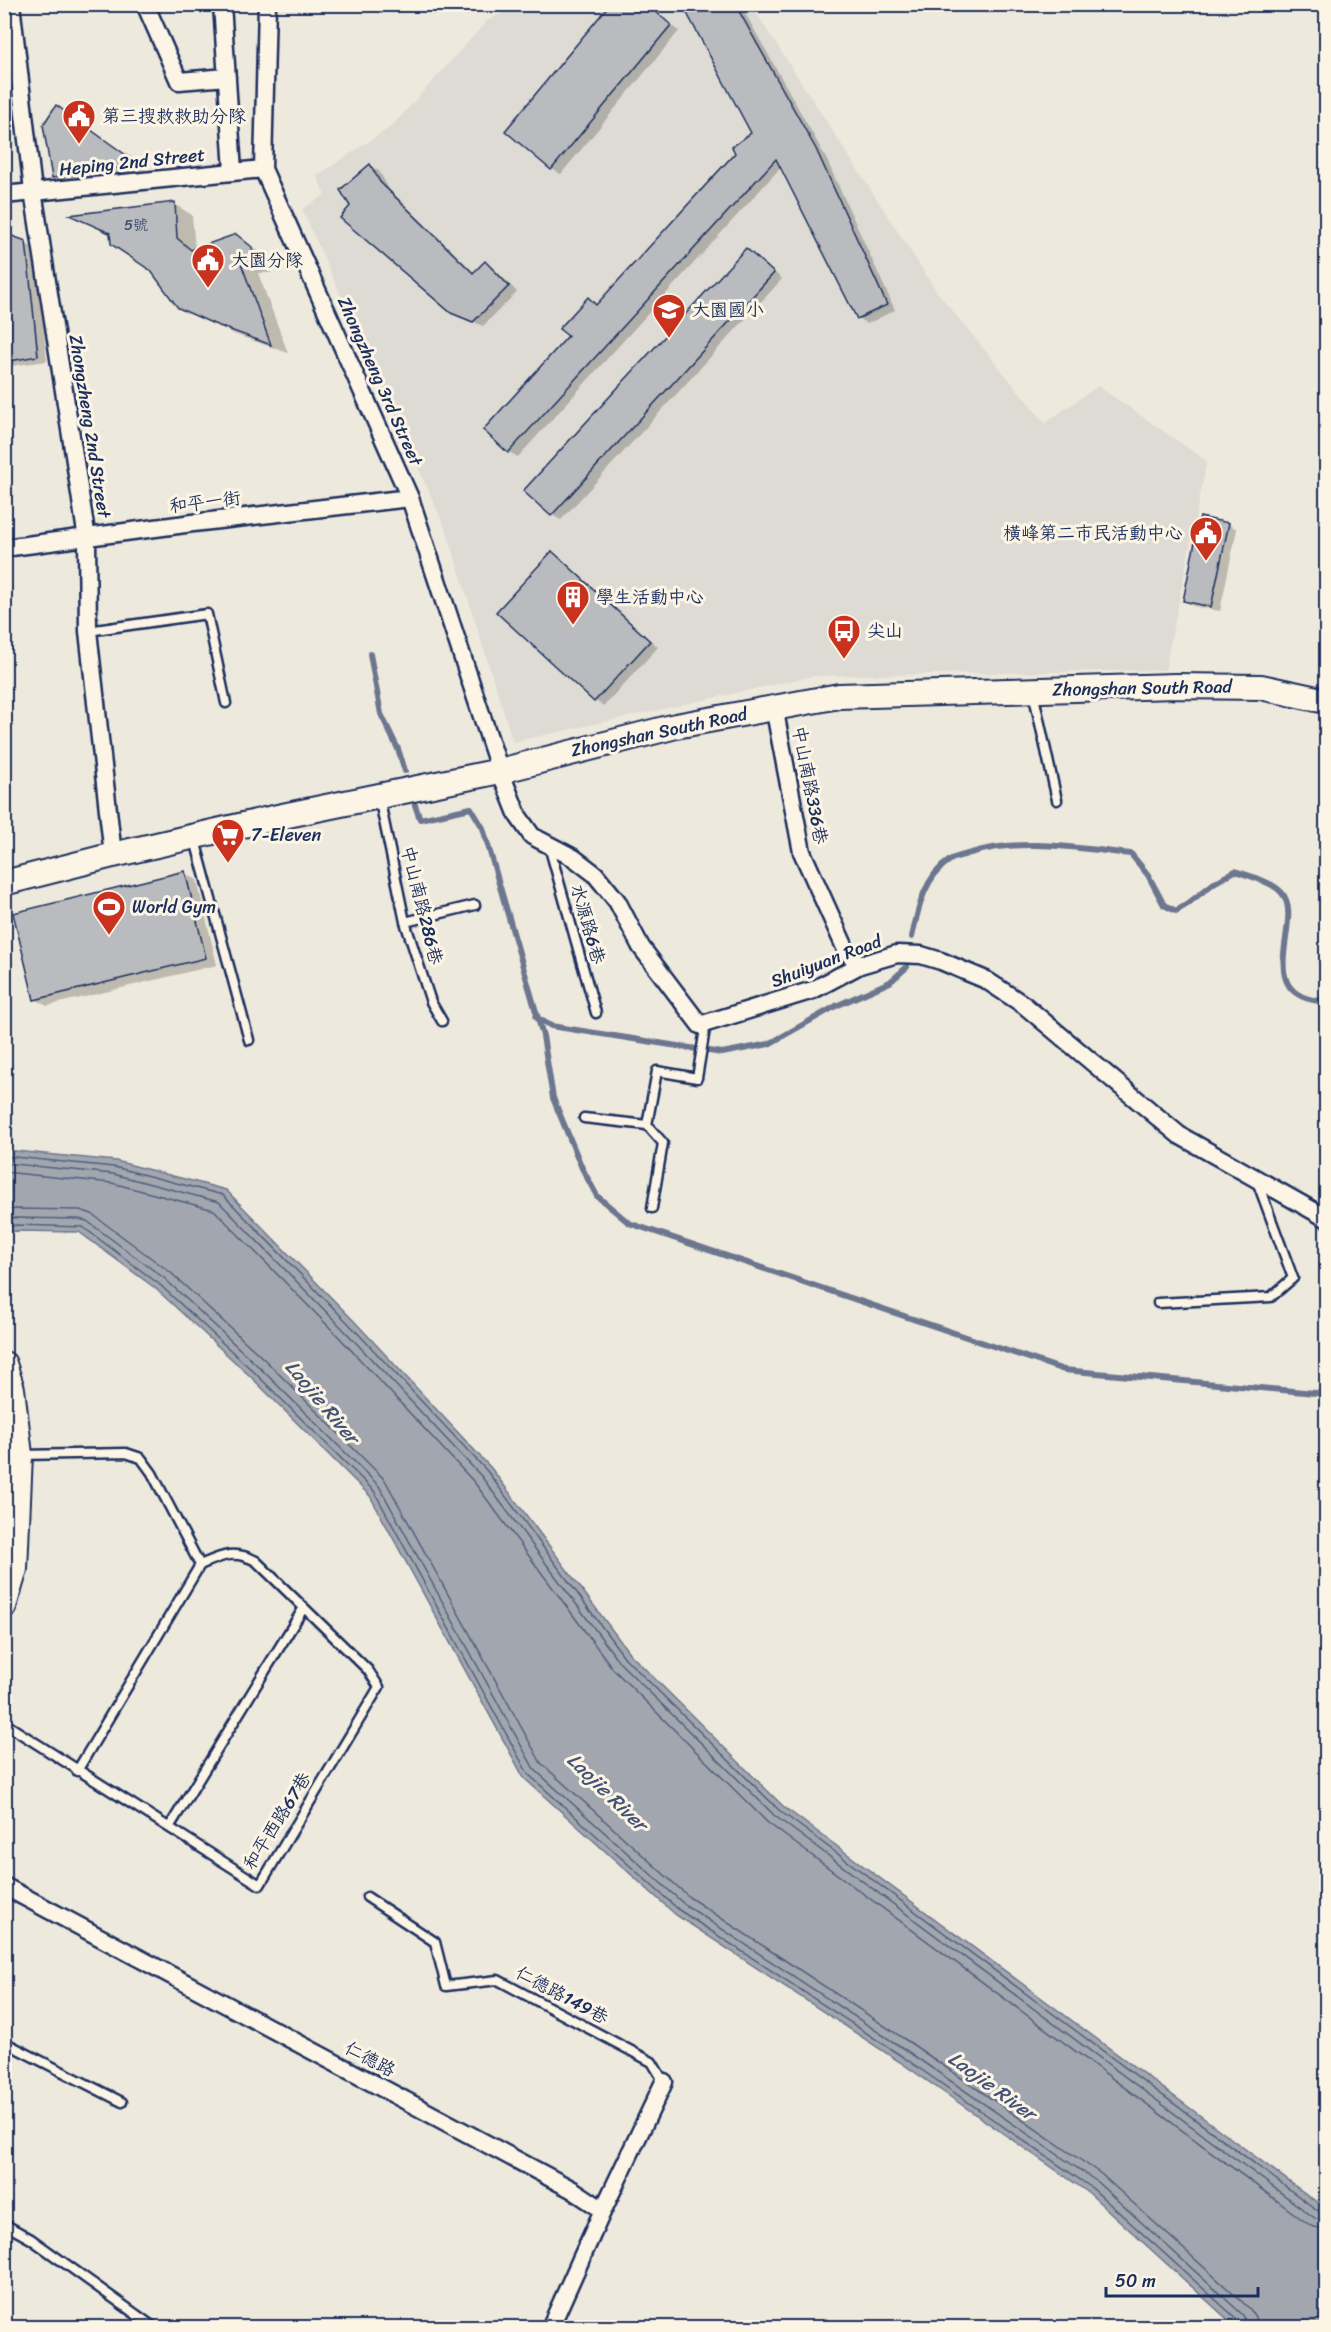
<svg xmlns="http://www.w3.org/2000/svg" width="1331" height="2332" viewBox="0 0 1331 2332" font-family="Sriracha,'LXGW WenKai TC',sans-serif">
<rect width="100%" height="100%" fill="#eee9dd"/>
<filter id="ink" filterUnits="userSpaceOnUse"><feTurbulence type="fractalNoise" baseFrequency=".0167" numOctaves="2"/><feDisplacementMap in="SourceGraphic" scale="12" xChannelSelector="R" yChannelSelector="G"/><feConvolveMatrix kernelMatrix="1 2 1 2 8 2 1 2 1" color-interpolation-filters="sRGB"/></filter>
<g filter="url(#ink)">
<!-- built -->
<path fill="#dedbd4" d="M518 5H751L937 292 1045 423 1098 386 1207 461 1165 670 813 676 513 742 447 532 302 209 325 195 317 176 392 126 487 21Z"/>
<!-- water -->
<path fill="#a2a7af" stroke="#6c778f" stroke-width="1.5" d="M5 1150 116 1161 226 1190 354 1321 491 1468 630 1654 784 1807 1326 2209V2327H1236L1089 2193 900 2062 676 1915 524 1778 370 1496 250 1376 155 1288 79 1232 15 1231 5 1234Z"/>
<!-- shadow -->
<path fill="#0003" d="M647 4 679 31 561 174 552 169Z
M684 4H740L825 156 895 310 867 324 858 318 781 167 518 457 509 452 588 299 597 304 753 133Z
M65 112 146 170 62 182 53 177Z
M370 166 379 171 389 189 475 273 485 263 494 268 517 292 483 326 452 312 352 206Z
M174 204 192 215 195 250 236 236 270 259 271 273H258L288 353 234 334 179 306 152 270 110 235 74 216Z
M4 235 35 248 47 361 4 367Z
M746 250 755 255 782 279 561 520 552 515Z
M1228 524 1237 529 1220 611 1193 606 1184 601Z
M553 552 561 558 658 647 604 706 595 701Z
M185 873 197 880 217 965 47 1006 35 999Z"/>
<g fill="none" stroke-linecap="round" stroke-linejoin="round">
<!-- shore -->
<path stroke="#515f7e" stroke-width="1.5" d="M4 1156 114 1167 223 1195 350 1325 487 1471 625 1658 780 1811 1321 2213 1326 2214
M4 1163 113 1174 219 1202 344 1330 481 1476 620 1663 775 1816 1316 2219 1326 2221
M4 1172 112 1183 214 1210 338 1336 474 1482 613 1669 768 1823 1311 2226 1326 2230
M4 1211 16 1209 80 1210 92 1214 170 1272 265 1360 385 1480 541 1763 689 1897 912 2044 1101 2174 1250 2309 1255 2317 1256 2328
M4 1220 15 1218 78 1219 87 1221 164 1278 259 1367 379 1486 534 1769 684 1904 907 2051 1096 2181 1243 2315 1247 2328
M4 1228 16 1225 83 1227 159 1284 254 1372 374 1491 528 1774 679 1910 903 2057 1092 2188 1238 2320 1240 2328"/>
<!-- stream -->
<path stroke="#6c778f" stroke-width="6" d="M370 654 381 714 398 749 405 771
M415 805 420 819 471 808 483 828 543 1036 553 1098 582 1168 597 1196 629 1223 1064 1370 1326 1394
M912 937C918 909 924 877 950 860 954 857 962 856 967 854 1020 837 1077 848 1131 854L1148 875 1164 905 1176 911 1186 905 1214 883 1235 871C1249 876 1273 882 1282 893 1305 920 1252 993 1319 1001L1326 1013
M536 1017 551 1026 722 1053 769 1044 836 1006 890 982 907 967"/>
</g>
<!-- building -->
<path fill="#babbbe" stroke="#1b2f5e" stroke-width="1.5" d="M610 4H647L671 25 551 170 505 131Z
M682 4H735L816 149 887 305 857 319 776 159 508 453 483 430 568 336 559 329 588 297 596 305 735 153 732 147 751 133Z
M56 105 140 165 52 178 43 125Z
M370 164 380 182 473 273 485 261 509 286 473 322 451 313 340 218 350 206 340 190Z
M175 202 177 238 191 250 236 234 252 247 253 264 241 263 271 345 214 324 178 308 151 271 111 244 110 233 69 215Z
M4 233 26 241 38 356 4 362Z
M746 248 774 273 551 516 523 491Z
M1200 517 1229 523 1211 607 1183 601Z
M552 551 650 641 594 702 496 612Z
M185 871 206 958 34 1000 13 913Z"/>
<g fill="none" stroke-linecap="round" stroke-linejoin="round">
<!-- lane casing -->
<g stroke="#1b2f5e" stroke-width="13">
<path id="lane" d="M88 631 207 614 226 703
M1033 692 1057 800
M379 797 405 922 431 1002 442 1021
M195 840 249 1040
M549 846 596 1013
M405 922 475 905
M584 1118 647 1125
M652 1208 663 1143 647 1125 657 1071 697 1078 706 1023
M1158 1303 1271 1297 1293 1278 1257 1181
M21 1455 126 1453 141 1458 152 1473 200 1565
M4 1723 260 1885 379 1687 368 1670 256 1561C234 1549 221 1556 200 1565
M77 1771 200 1565
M170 1826 303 1609
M367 1897 435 1942 446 1986 498 1980 652 2062 664 2082
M4 2042 122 2102
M4 2224 31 2239 155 2328"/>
</g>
<!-- street casing -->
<g stroke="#1b2f5e" stroke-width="21">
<path id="street" d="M11 4 33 191 87 539 88 631 113 855
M145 4 179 81 227 77
M222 4 233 171
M267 4 263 169 410 498 500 771 518 816 532 836 574 858 595 874 617 901 641 947 700 1025 813 990 860 965 897 954 921 955 941 961 986 980 1024 1005 1179 1135 1326 1218
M4 195 263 169
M4 548 193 523 410 498
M774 707 802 852 847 952 860 965
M4 1886 573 2190 603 2210 550 2328
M603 2210 664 2082"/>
</g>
<!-- secondary casing -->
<g stroke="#1b2f5e" stroke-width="28">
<path id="secondary" d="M4 883 113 855 278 817 500 771 676 726 839 696 1175 686 1261 687 1326 701
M4 1364 12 1389 20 1455 15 1569 4 1606"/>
</g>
<!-- lane -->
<use href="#lane" stroke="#fcf5e5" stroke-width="8"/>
<!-- street -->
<use href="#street" stroke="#fcf5e5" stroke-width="16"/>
<!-- secondary -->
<use href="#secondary" stroke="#fcf5e5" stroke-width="24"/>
</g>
</g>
<!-- icons -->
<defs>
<g id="civic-pin" transform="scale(1.725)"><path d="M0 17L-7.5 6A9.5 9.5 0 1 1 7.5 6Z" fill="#c8321e" stroke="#fcf5e5"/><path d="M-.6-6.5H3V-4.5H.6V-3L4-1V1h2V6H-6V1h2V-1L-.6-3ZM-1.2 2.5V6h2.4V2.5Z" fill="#fff"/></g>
<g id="school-pin" transform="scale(1.725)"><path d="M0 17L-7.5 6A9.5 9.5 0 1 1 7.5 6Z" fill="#c8321e" stroke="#fcf5e5"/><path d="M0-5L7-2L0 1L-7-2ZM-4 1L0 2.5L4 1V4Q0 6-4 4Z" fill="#fff"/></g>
<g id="building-pin" transform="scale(1.725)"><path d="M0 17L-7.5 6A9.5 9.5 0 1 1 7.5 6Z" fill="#c8321e" stroke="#fcf5e5"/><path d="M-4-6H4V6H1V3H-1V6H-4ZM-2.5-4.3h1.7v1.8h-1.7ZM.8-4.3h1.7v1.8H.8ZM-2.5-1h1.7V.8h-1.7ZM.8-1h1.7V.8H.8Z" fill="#fff"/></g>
<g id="bus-pin" transform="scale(1.725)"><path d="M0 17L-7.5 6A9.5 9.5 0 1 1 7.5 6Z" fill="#c8321e" stroke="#fcf5e5"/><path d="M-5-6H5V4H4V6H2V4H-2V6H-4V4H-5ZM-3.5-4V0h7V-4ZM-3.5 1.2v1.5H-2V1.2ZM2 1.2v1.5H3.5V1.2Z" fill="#fff"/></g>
<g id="supermarket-pin" transform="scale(1.725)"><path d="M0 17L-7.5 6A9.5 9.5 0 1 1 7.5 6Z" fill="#c8321e" stroke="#fcf5e5"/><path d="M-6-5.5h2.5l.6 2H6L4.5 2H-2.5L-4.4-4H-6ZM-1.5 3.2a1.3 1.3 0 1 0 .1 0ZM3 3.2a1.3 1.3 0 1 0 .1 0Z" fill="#fff"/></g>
<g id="stadium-pin" transform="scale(1.725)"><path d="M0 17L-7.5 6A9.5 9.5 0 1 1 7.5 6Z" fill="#c8321e" stroke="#fcf5e5"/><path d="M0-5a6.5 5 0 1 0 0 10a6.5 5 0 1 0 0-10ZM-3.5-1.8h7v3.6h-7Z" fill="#fff"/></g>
</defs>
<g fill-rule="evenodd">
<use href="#civic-pin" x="79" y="116"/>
<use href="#civic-pin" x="208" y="260"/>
<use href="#school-pin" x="669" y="310"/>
<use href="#civic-pin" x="1206" y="533"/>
<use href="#building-pin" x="573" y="597"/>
<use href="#bus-pin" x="844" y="631"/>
<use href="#supermarket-pin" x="228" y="835"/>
<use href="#stadium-pin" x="109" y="907"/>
</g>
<g text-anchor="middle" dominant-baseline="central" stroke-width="6" stroke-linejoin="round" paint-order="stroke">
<!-- number labels -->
<g font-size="15" fill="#435276">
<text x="136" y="225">5號</text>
</g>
<!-- poi labels -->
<g font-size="18" fill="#1b2f5e" stroke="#fcf5e5" text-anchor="start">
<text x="102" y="116">第三搜救救助分隊</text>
<text x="231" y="260">大園分隊</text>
<text x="692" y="310">大園國小</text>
<text x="1183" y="533" text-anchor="end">橫峰第二市民活動中心</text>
<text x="596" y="597">學生活動中心</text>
<text x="867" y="631">尖山</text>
<text x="251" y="835">7-Eleven</text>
<text x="132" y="907">World Gym</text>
</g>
<!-- street labels -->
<g font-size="18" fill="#1b2f5e" stroke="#fcf5e5">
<text transform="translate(132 162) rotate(-6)">Heping 2nd Street</text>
<text transform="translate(380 381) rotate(66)">Zhongzheng 3rd Street</text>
<text transform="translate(90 426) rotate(81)">Zhongzheng 2nd Street</text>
<text transform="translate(205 502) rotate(-7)">和平一街</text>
<text transform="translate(1142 688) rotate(-1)">Zhongshan South Road</text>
<text transform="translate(659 732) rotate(-12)">Zhongshan South Road</text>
<text transform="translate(810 785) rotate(79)">中山南路336巷</text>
<text transform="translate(422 905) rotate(76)">中山南路286巷</text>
<text transform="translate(588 924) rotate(74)">水源路6巷</text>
<text transform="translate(826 961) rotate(-21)">Shuiyuan Road</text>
<text transform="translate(277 1821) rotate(-58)">和平西路67巷</text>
<text transform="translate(562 1995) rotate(28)">仁德路149巷</text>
<text transform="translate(370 2059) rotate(28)">仁德路</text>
</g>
<!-- water labels -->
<g font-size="20" font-style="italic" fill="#445376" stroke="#fcf5e5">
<text transform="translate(322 1402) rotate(50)">Laojie River</text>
<text transform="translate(607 1792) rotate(44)">Laojie River</text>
<text transform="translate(992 2086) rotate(36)">Laojie River</text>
</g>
</g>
<!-- margin -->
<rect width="1331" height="2332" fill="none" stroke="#fcf5e5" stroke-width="24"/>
<rect x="12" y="12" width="1307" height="2308" fill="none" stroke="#1b2f5e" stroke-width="2" filter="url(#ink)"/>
<!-- scale -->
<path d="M1106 2287v9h152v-9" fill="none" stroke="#1b2f5e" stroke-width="3"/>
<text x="1115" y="2287" font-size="18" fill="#1b2f5e" stroke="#fcf5e5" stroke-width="4.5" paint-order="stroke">50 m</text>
</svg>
